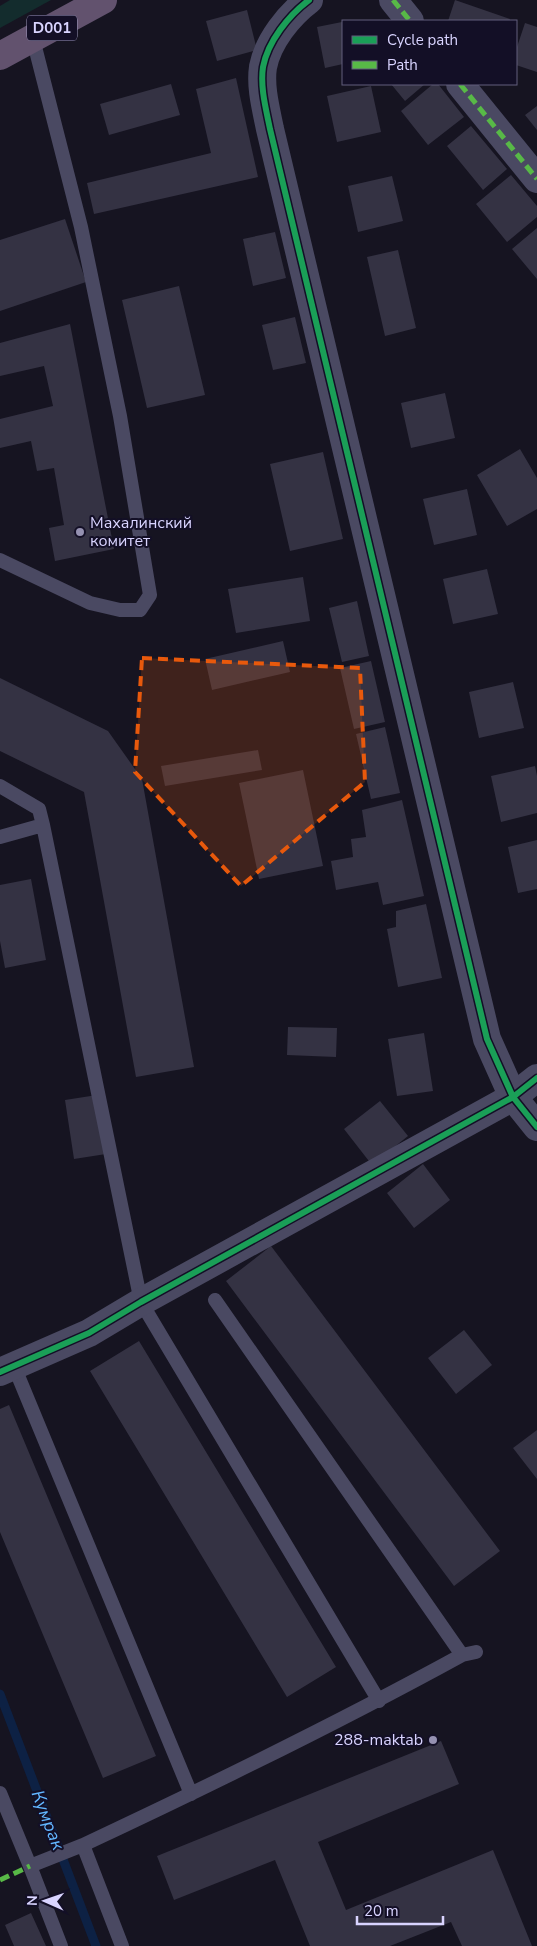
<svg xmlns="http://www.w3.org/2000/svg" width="537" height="1946" viewBox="0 0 537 1946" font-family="'Nunito Sans',sans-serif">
<rect width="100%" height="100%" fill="#161421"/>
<!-- green -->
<path fill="#132c2d" d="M10 0H51L0 28V6Z"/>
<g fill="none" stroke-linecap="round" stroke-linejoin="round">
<!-- stream -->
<path stroke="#0d2144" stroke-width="9" d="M0 1694 96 1946"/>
</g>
<!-- building -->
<path fill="#343243" d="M455 0 510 19 509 21H448Z
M247 10 257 50 217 61 206 21Z
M342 22 343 64 325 68 317 27Z
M525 23 537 27V72L516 65V50Z
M236 78 258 177 94 214 87 183 211 153 196 89Z
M171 84 180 115 109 135 100 104Z
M391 84H425L405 101Z
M433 84H438L464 117 428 145 401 111Z
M371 86 381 132 337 142 327 96Z
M537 106V130L525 115Z
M471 126 507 169 483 190 447 146Z
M511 175 537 206V217L507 242 476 204Z
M392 176 403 221 358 232 348 186Z
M65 219 86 282 0 311V240Z
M537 228V279L512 249Z
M275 232 286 278 253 286 243 239Z
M398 250 416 328 385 336 367 257Z
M179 286 205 395 147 408 122 300Z
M295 317 306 363 273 370 262 325Z
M70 324 114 549 55 561 49 528 64 525 54 468 37 471 31 441 0 448V419L53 406 44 366 0 376V343Z
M445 393 455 438 411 448 401 403Z
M520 449 537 478V509L507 526 477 475Z
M323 452 343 539 290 551 270 464Z
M467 489 477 535 434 545 423 499Z
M487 569 498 614 453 624 443 579Z
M303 577 310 621 236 633 228 589Z
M357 601 369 656 342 662 329 608Z
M283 641 290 672 212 690 205 659Z
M371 661 385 722 354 729 340 668Z
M0 678 108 731 142 779 194 1067 136 1077 84 792 0 751Z
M513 682 524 728 479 738 469 692Z
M385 727 400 793 371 799 356 734Z
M258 750 262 770 165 786 161 766Z
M535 766 537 776V813L501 822 491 776Z
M303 770 323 866 259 879 239 783Z
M402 800 424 896 383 905 378 882 336 890 331 861 353 857 351 839 366 837 362 810Z
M537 840V889L518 893 508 847Z
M31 879 46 960 5 968 0 941V885Z
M426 904 442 978 398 987 387 929 396 927V911Z
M288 1027 337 1028 336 1057 287 1055Z
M424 1033 433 1091 397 1096 388 1039Z
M97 1095 106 1154 74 1159 65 1100Z
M380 1101 408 1136 372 1165 344 1129Z
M423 1164 450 1200 414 1228 387 1193Z
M271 1246 500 1551 454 1586 226 1281Z
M464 1330 492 1365 456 1394 428 1358Z
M139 1341 336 1667 287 1697 90 1371Z
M9 1405 156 1756 103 1778 0 1532V1409Z
M537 1430V1479L513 1448Z
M441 1741 459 1784 318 1842 346 1910 493 1850 532 1946H462L451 1922 390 1946H310L275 1860 174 1900 157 1856Z
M31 1913 46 1946H14L5 1925Z"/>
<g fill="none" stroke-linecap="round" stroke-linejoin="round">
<!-- service -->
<path stroke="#4a4962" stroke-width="14" d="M0 560 90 603 120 610H140L150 595 120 416 81 227 33 39
M0 786 39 809 43 825 141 1302 379 1701
M0 837 43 825
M215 1300 462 1655
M14 1366 191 1794
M0 1793 30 1866 61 1946
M30 1866 83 1845
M122 1946 83 1845C211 1785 338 1723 462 1655L476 1652"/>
<!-- minor -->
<path stroke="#4a4962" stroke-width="28" d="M393 0 410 21
M460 84 537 179
M0 1372 89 1333 141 1302 513 1097 537 1078"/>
<!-- tertiary -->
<path stroke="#4a4962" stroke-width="28" d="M309 0C289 15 268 41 263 67 260 87 266 109 270 129L487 1039 513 1097 537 1127"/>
<!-- trunk -->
<path stroke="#62526e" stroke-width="28" d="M0 56 103 0"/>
<!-- quiet -->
<path stroke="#58b947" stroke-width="5" stroke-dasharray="10 5" stroke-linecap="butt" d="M393 0 410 21
M460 84 537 179
M0 1880 30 1866"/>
<!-- cycleway casing -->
<g stroke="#130f26" stroke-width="9">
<path id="cycleway" d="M309 0C289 15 268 41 263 67 260 87 266 109 270 129L487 1039 513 1097 537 1127
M0 1372 89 1333 141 1302 513 1097 537 1078"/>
</g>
<!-- cycleway -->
<use href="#cycleway" stroke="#1a9f57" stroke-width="6"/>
</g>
<!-- marked area -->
<path fill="#e8590c" fill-opacity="0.2" stroke="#e8590c" stroke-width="4" stroke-dasharray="10 6" stroke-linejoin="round" d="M142 658 360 668 365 782 241 886 135 772Z"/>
<!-- markers -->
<g fill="#9591b1" stroke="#130f26" stroke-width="2">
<circle cx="80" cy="532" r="5"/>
<circle cx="433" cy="1740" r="5"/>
</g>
<g text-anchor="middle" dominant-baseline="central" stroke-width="4" stroke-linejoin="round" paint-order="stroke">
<!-- shield labels -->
<rect fill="#130f26" stroke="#9e99be" stroke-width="1" x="27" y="15.5" width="50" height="25" rx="4"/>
<g font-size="15" font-weight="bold" fill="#d9d4ff">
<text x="52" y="28">D001</text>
</g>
<!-- poi labels -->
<g font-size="16" fill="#d9d4ff" stroke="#130f26" text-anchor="start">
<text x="90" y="523">Махалинский<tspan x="90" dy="18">комитет</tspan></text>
<text x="423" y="1740" text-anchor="end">288-maktab</text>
</g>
<!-- water labels -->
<g font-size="18" font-style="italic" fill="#62b6ff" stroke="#130f26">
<text transform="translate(48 1820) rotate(69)">Кумрак</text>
</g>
</g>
<!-- legend -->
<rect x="342" y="20" width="175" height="65" fill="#130f26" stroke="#625e7d"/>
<rect x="352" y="36" width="25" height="8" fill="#1a9f57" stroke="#625e7d"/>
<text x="387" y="45" font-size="15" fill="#d9d4ff">Cycle path</text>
<rect x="352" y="61" width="25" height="8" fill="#58b947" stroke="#625e7d"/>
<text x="387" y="70" font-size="15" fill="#d9d4ff">Path</text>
<!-- north arrow -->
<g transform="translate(45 1901) rotate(272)" stroke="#130f26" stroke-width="4" paint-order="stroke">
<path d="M0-4L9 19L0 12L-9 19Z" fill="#d9d4ff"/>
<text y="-8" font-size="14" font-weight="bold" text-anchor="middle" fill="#d9d4ff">N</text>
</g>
<!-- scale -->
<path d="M357 1916v8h86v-8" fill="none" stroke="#d9d4ff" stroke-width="2.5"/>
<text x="364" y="1916" font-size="15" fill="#d9d4ff" stroke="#130f26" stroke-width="4" paint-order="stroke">20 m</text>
</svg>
